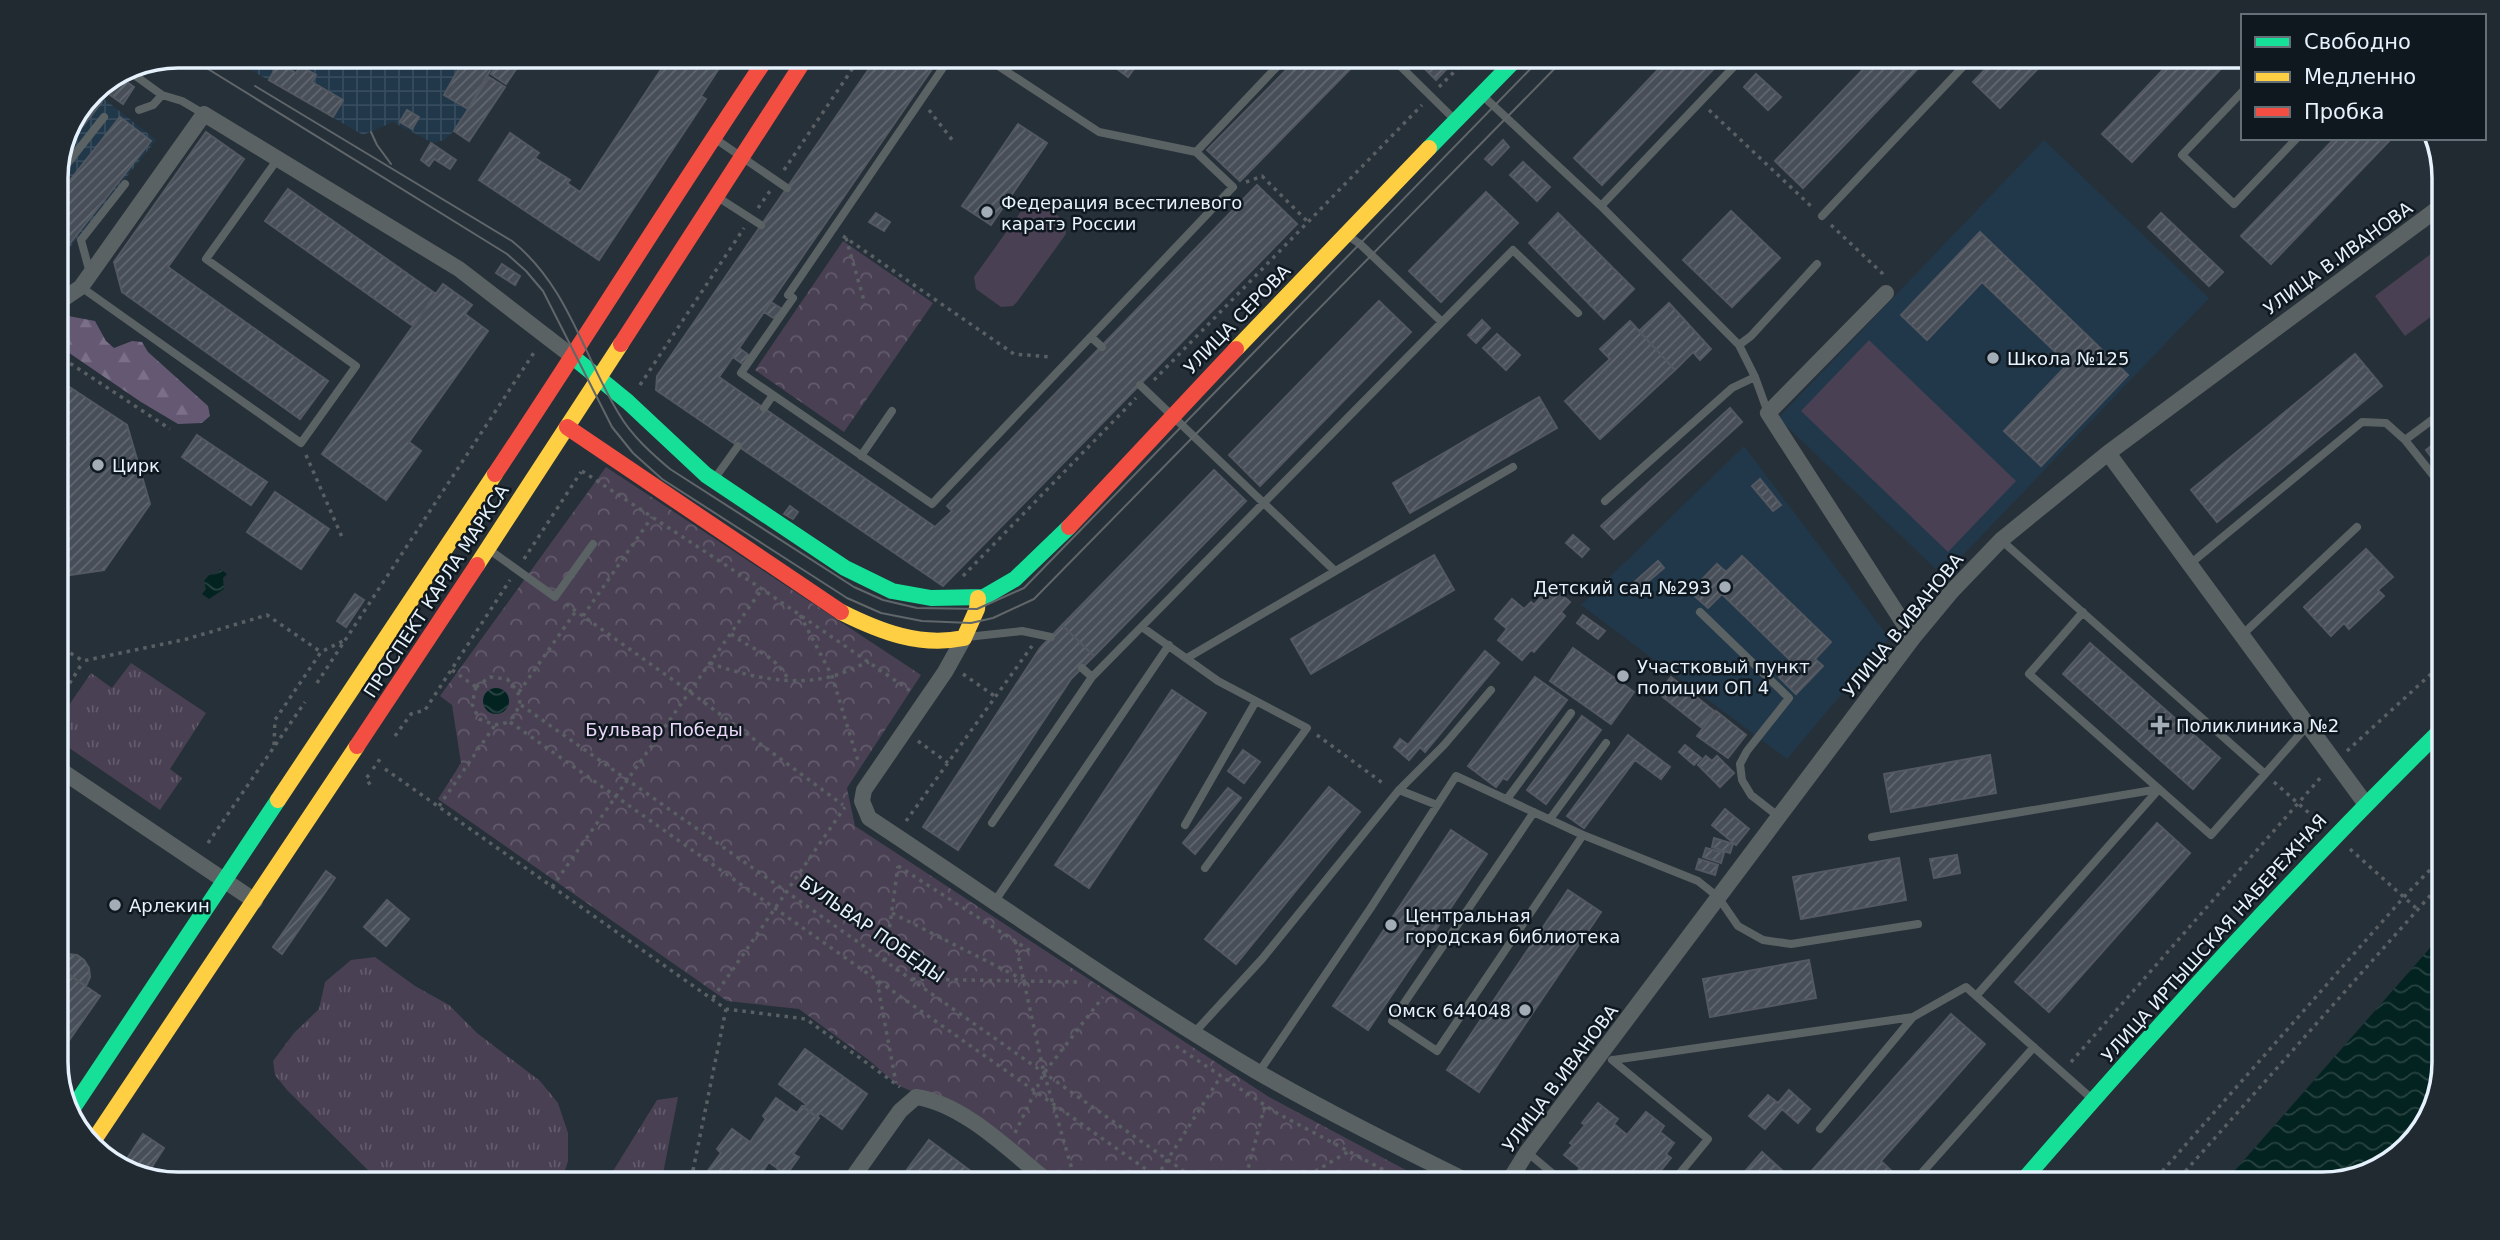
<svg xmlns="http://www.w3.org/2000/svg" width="2500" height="1240" viewBox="0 0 2500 1240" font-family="'DejaVu Sans',sans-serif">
<defs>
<pattern id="industrial-grid" width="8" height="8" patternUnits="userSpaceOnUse" patternTransform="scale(1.75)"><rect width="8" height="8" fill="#21384b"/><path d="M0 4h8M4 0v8" fill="none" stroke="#364c5d"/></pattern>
<pattern id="grass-tufts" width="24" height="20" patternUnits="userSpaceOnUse" patternTransform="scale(1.75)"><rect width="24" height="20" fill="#494053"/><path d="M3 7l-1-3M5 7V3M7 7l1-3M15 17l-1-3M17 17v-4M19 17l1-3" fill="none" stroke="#635c6d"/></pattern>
<pattern id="forest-firs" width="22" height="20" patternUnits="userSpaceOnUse" patternTransform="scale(1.75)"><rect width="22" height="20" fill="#655873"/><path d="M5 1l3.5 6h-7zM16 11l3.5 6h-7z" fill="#7b7088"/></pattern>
<pattern id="park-crowns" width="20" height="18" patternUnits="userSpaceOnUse" patternTransform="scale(1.75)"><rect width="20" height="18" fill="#494053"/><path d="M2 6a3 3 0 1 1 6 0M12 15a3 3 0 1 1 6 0" fill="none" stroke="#635c6d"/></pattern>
<pattern id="water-waves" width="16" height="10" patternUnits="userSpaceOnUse" patternTransform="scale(1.75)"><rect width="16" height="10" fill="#032320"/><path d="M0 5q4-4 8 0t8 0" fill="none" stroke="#284341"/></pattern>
<pattern id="building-hatch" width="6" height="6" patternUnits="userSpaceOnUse" patternTransform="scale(1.75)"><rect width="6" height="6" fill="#484e58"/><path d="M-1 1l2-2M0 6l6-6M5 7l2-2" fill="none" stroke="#626871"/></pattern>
</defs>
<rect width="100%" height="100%" fill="#263039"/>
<!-- built -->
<path fill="#21384b" d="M2044 140 2209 298 1943 576 1778 418Z
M1744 446 1889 638 1787 759 1581 605Z"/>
<!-- industrial -->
<path fill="url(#industrial-grid)" d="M227 56H503L454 131 444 140 433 143 393 122 363 135Z
M94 91 156 140 56 265V171Z"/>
<!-- grass -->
<path fill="url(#grass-tufts)" d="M131 663 206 713 170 769 182 778 160 810 56 739V724L91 673 112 688Z
M375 957 415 986 449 1005 477 1033 540 1081 558 1103 568 1133V1161L561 1184H375L374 1176 287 1090 275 1075 273 1061 294 1033 319 1009 325 982 351 960Z
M678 1097 661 1184H605L657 1100Z"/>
<!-- forest -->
<path fill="url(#forest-firs)" d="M63 315 95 321 106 341 114 348 132 341 142 342 148 352 208 406 210 416 202 423 178 424 141 402 56 344V320Z"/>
<!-- park -->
<path fill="url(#park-crowns)" d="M843 241 933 303 844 432 755 370Z
M606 467 921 675 847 788 855 826 1269 1097 1432 1184H1062L982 1121 897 1085 870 1061 799 1009 727 1001 438 799 461 763 452 705 440 696Z"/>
<!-- garden -->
<path fill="#494053" d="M1033 203C1047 204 1067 218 1066 234L1017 302 1013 306 1001 307 976 289 974 277 1022 210Z
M2444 244V307L2405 336 2375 296Z
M1869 340 2016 481 1948 552 1801 411Z"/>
<!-- water -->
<path fill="url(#water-waves)" d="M220 569 227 574 223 578 224 589 209 599 202 594 206 589 204 581 209 575 217 574Z
M483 701a13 13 0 1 1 26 0a13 13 0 1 1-26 0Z
M2444 932V1061L2432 1115 2389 1164 2322 1184H2223Z"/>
<!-- building -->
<path fill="url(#building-hatch)" stroke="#535861" stroke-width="2" d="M466 56 491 69 468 109 444 95Z
M503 56H525L506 84 491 74Z
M670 56H727L701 96 706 99 599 260 479 180 510 133 539 153 535 158 570 180 567 183 580 192Z
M878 56H941L719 377 935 527 952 511 947 506 1257 185 1297 224 943 586 656 390 657 376Z
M1100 56H1143L1128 77Z
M1300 56H1363L1240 181 1207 150Z
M1412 56H1459L1436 80Z
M1671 56H1726L1602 185 1574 158Z
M1876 56H1930L1803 188 1775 161Z
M1998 56H2050L2000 108 1973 82Z
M2176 56H2233L2132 162 2102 134Z
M278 63 296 73 300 66 316 75 312 82 343 100 333 117 269 80Z
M1756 74 1781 97 1768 110 1744 87Z
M117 75 134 87 123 104 99 87Z
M489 77 505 87 469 141 454 131Z
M91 94 102 102 68 145Z
M407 110 419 117 412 129 400 122Z
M120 117 151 141 56 261V198Z
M1018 124 1047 143 991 225 962 206Z
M206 132 244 159 168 267 328 381 300 419 122 292 114 262Z
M2335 138H2386L2389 141 2271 264 2241 236Z
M1503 140 1509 147 1492 165 1485 159Z
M431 143 456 160 450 169 434 159 429 166 421 160Z
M1523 162 1550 187 1537 201 1510 175Z
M288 189 436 294 413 326 265 221Z
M1486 192 1518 223 1441 302 1409 271Z
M1731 211 1780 258 1732 307 1683 260Z
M876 213 890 222 884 231 869 222Z
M1558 213 1634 289 1604 319 1529 243Z
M2161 213 2223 272 2209 286 2148 227Z
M1980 232 2128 375 2041 466 2004 431 2068 364 1982 282 1927 340 1901 315Z
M502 264 520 276 515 285 496 273Z
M443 284 472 305 465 314 488 331 409 442 421 451 386 500 322 454Z
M1379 301 1411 332 1260 486 1229 455Z
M771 302 782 309 775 319 764 312Z
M1669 303 1711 349 1700 360 1693 352 1675 370 1639 331Z
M1482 320 1490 328 1476 343 1468 335Z
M1630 321 1675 370 1600 439 1565 401 1610 359 1600 349Z
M1497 334 1520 355 1506 370 1483 348Z
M739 348 750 356 744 365 733 357Z
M2355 354 2382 386 2217 522 2191 490Z
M68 386 127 425 150 504 104 570 56 577V388Z
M1539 397 1557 428 1410 513 1393 483Z
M1730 408 1742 422 1614 539 1601 526Z
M197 435 267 482 251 505 182 457Z
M2444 436V474L2426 450Z
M1214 470 1246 501 1094 656 1062 625Z
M1760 479 1781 505 1773 511 1752 486Z
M275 492 329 529 301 569 247 532Z
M790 506 798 512 793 519 784 514Z
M1573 535 1589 549 1582 557 1566 543Z
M2366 549 2393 577 2378 590 2384 596 2349 629 2344 623 2331 636 2304 607Z
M1434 555 1454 590 1311 674 1291 639Z
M1742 556 1831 642 1815 659 1823 666 1796 694 1779 677 1793 663 1722 594 1708 608 1690 592 1717 564 1726 572Z
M1658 561 1664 568 1637 591 1631 585Z
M1551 585 1570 602 1561 612 1565 616 1534 652 1531 650 1522 660 1498 640 1507 629 1495 619 1512 599 1524 609 1531 602 1534 605Z
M355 594 364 600 346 627 337 621Z
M1583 615 1605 631 1598 639 1577 623Z
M1062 625 1094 656 1071 679 958 850 923 827 1040 648Z
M2090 643 2220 758 2193 789 2063 674Z
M1573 648 1634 692 1611 724 1550 681Z
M1485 651 1499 663 1425 752 1420 747 1409 760 1394 747 1400 739 1408 745Z
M1535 677 1567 700 1507 780 1503 778 1496 787 1468 766Z
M1671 677 1714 711 1701 727 1658 693Z
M1172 690 1206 713 1089 888 1055 865Z
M1716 711 1746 735 1728 758 1697 736Z
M1582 716 1601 730 1546 804 1527 790Z
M1628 735 1670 767 1661 779 1635 760 1584 828 1567 816Z
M1685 745 1701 758 1694 765 1679 752Z
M1243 750 1260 762 1244 783 1228 771Z
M1990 755 1996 793 1891 812 1884 774Z
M1706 756 1712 761 1717 756 1734 773 1720 787 1698 765Z
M1329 787 1360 812 1236 964 1205 939Z
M1228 788 1241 798 1195 854 1183 843Z
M1725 809 1749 829 1736 845 1712 825Z
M2157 823 2190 853 2049 1012 2015 982Z
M1451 830 1487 854 1368 1030 1333 1006Z
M1714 838 1733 844 1730 853 1712 847Z
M1706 848 1724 853 1721 863 1703 857Z
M1957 855 1960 873 1934 878 1930 859Z
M1899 858 1906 900 1801 919 1793 877Z
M1699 859 1718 865 1715 875 1696 869Z
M326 871 335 878 282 954 273 947Z
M1568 890 1601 912 1479 1092 1447 1070Z
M387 900 409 919 386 946 364 927Z
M66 954 77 955 84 960 89 968 90 977 86 986 56 966 58 958Z
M1809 960 1816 998 1710 1017 1703 979Z
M56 966 100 996 56 1059Z
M1951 1014 1985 1044 1881 1161 1898 1177 1892 1184H1800Z
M805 1049 867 1094 842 1129 820 1113 817 1117 803 1107 806 1104 779 1084Z
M1789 1090 1810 1109 1798 1123 1782 1109 1765 1129 1749 1116 1768 1095 1778 1103Z
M776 1098 797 1113 802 1106 819 1118 793 1154 799 1157 786 1175 769 1162 754 1184H706L701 1180 721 1153 717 1149 732 1129 750 1142 766 1119 763 1116Z
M1598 1103 1618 1119 1614 1124 1627 1135 1646 1112 1664 1126 1660 1132 1674 1143 1666 1154 1671 1158 1658 1174 1660 1177 1655 1184H1627L1610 1171 1600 1184H1587L1575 1174 1580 1168 1564 1155 1573 1145 1570 1143 1585 1125 1582 1123Z
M143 1134 164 1148 146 1176 125 1172 121 1168Z
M929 1140 988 1184H923L906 1171Z
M1762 1152 1797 1184H1734Z"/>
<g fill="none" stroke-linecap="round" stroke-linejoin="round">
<!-- path -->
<path stroke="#595f63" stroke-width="3.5" stroke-dasharray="3.5 5" stroke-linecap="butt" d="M1439 87 1470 56
M929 110 953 141
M1709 110 1813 208
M784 170 861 56
M1246 182 1262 176 1308 222
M758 208 770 191
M1831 225 1882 273 1883 276
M843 236 1014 354 1051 357
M846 238 865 304
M56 354 170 429
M1154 380 1422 105
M640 385 744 228
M306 455 342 537
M582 471 762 589 912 692
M524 559 581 472
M963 576 1136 398
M566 604 690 692 843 805
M800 615 832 676 859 764
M583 616 652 517
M731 634C755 652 772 652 789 680
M56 644 83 661 187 639 267 615 321 652
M710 663C747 677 794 687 833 676 845 673 857 666 869 662
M452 670 476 687
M963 674 996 697
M317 683 535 351
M476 687 490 677 507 679C524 697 523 702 510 722
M476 687 472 704 479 719 495 725 510 722
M519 692 576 611
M56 705 83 662
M521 705 1202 1184
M510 722 1167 1184
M1317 735 1384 784
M395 736 411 714 425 710 510 580
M918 741 948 763
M274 745 275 720 321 652 343 641
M2347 751 2444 662
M373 769 382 756
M385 769 726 1009 806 1019 900 1087
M369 775 366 778 372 788
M2274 782 2318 821
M439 806 495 725
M906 821 1032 646
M208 843 305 702
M2350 849 2416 908
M898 866 1032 952
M552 887 762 589
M892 913 1022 979
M1015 941 1044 1073 1076 1183
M885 961 898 866
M912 979 1078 982
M877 981 896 1083
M713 998 845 807
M1176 1046 1275 1112 1410 1184
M2071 1062 2322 776
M1015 1133 1044 1073 1103 997
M697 1184 691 1180 726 1009
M1152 1184 1221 1076
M1244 1184 1265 1105
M1293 1184 1348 1152
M2151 1184 2404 897 2444 855
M2174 1184 2444 880"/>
<!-- lane -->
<path stroke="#5b6264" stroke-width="8" d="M951 56 788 295 793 298 741 373 932 504 1233 187 1196 152 1099 132 983 56
M1390 56 1453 118
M2104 59 2107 56
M126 69 162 95
M2243 91 2182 155 2234 204 2297 138
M1483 96 1601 206 1744 56
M139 110 153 105 162 95 182 101 204 114
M717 140 787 188
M1196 152 1287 56
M56 178 104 117
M719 198 761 225
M1601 206 1739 345 1755 377 1768 413
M1822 216 1973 56
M1347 235 1360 244 1442 322 1513 250 1578 313
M90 273 81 240 125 184
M81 287 301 443 356 366 206 259 277 160
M1091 337 1102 347
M1739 345 1751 336 1817 264
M1140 385 1335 571
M764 408 773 395
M2405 440 2444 411
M861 456 892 411
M715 478 738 446
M1605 501 1732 388 1755 377
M2001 540 2265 774 2308 725
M491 551 555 597 593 544
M2190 564 2362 422 2386 423 2405 440 2444 489
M1700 612 1789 698 1747 751 1740 764 1742 780 1751 795 1778 816
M2083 612 2029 674 2211 835 2265 774
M1142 627 1218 681 1307 728 1205 868
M2242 635 2357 527
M967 637 1022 631 1051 637
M1187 658 1513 467
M1082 668 1092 677
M1399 790 1437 805
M1507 799 1571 713
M1534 812 1392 1021 1437 1051 1583 835
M1550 819 1606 743
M992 823 1092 677 1442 322
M1185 825 1256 701
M1872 837 2159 789
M995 901 1169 645
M1976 996 2159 789
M1194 1033 1262 959 1399 790 1444 745 1491 690
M1612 1060 1708 1139 1671 1184
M1613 1060 1913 1017 1966 987 2091 1098
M1259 1072 1370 909 1456 776 1583 835 1698 881 1718 897 1738 926 1763 940 1791 944 1918 924
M1820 1129 1913 1017
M1527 1152 1565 1184
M1912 1184 2034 1047"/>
<!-- street -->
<path stroke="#5b6264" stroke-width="16" d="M1886 293 1768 413 1913 638
M56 304 81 287 204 114 459 269 573 357
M2108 453 2365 803
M964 638 945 672 864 790 862 801 869 818C998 903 1124 993 1256 1071 1327 1112 1400 1148 1473 1184
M56 767 255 901
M848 1184 900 1111 916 1097C965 1104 1013 1154 1051 1184
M1507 1184 1527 1152 1913 638 1952 591 2001 540 2108 453 2444 204"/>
<!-- fast -->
<path stroke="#16e098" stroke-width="16" d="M1429 148 1519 56
M573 357 628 402 706 475 845 568 892 591 931 598 984 597 1015 579 1069 527
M71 1111 278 800
M2020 1184C2156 1027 2295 873 2444 727"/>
<!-- slow -->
<path stroke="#ffcf43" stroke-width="16" d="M1236 349 1429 148
M477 565 621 344
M841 612C881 632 920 647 964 638L977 609 978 598
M278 800 495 474
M92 1143 357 746"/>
<!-- jam -->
<path stroke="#f24e42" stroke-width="16" d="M621 344 807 56
M567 427 841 612
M495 474C587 336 675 194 768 56
M1069 527 1236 349
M357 746 477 565"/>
<!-- tram -->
<path stroke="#606669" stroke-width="2" d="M187 56 507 254 526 271 543 291 612 427 633 453 662 479 847 598 881 613 922 621 971 623 993 618 1034 599 1567 56
M255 86 512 241C568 286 583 355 619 414 632 436 651 453 670 469L854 587 883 600 917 608 977 609 1024 588 1543 56
M371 132 377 145 391 164"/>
</g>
<!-- markers -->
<g fill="#a2adb8" stroke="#10181f" stroke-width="2.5">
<circle cx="987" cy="212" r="7"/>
<circle cx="1993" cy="358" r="7"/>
<circle cx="98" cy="465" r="7"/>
<circle cx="1725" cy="587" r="7"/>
<circle cx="1623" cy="676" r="7"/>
<path d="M2156.5 714.5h7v7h7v7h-7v7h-7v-7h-7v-7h7z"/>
<circle cx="115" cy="905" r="7"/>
<circle cx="1391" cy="925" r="7"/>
<circle cx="1525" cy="1010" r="7"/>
</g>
<g text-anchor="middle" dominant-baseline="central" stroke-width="5" stroke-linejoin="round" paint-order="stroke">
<!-- poi labels -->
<g font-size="18" fill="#e5f1fc" stroke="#10181f" text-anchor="start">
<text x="1001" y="202">Федерация всестилевого<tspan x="1001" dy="21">каратэ России</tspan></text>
<text x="2007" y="358">Школа №125</text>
<text x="112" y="465">Цирк</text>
<text x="1711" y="587" text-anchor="end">Детский сад №293</text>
<text x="1637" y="666">Участковый пункт<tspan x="1637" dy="21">полиции ОП 4</tspan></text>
<text x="2176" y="725">Поликлиника №2</text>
<text x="129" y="905">Арлекин</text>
<text x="1405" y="915">Центральная<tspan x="1405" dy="21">городская библиотека</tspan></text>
<text x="1511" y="1010" text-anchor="end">Омск 644048</text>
</g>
<!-- street labels -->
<g font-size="18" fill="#e5f1fc" stroke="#10181f">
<text transform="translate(2338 258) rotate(-36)">УЛИЦА В.ИВАНОВА</text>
<text transform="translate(1237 319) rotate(-46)">УЛИЦА СЕРОВА</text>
<text transform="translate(436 591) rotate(-57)">ПРОСПЕКТ КАРЛА МАРКСА</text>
<text transform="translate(1903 625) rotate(-51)">УЛИЦА В.ИВАНОВА</text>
<text transform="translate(872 929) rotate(35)">БУЛЬВАР ПОБЕДЫ</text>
<text transform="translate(2214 938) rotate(-48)">УЛИЦА ИРТЫШСКАЯ НАБЕРЕЖНАЯ</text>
<text transform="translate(1560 1078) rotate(-53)">УЛИЦА В.ИВАНОВА</text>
</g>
<!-- park labels -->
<g font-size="18" fill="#ead7f9" stroke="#10181f">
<text x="664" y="729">Бульвар Победы</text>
</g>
</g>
<!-- crop -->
<path d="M0 0H2500V1240H0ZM178 68H2322A110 110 0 0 1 2432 178V1062A110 110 0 0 1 2322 1172H178A110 110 0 0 1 68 1062V178A110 110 0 0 1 178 68Z" fill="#212931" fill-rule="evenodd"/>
<path fill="none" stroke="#e5f1fc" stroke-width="3.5" d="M178 68H2322A110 110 0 0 1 2432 178V1062A110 110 0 0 1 2322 1172H178A110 110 0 0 1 68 1062V178A110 110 0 0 1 178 68Z"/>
<!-- legend -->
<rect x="2241" y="14" width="245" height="126" fill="#10181f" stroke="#656f77" stroke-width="2"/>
<rect x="2255" y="37" width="35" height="10" fill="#16e098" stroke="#656f77" stroke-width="2"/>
<text x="2304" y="49" font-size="21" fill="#e5f1fc">Свободно</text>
<rect x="2255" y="72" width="35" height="10" fill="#ffcf43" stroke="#656f77" stroke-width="2"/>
<text x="2304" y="84" font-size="21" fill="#e5f1fc">Медленно</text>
<rect x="2255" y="107" width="35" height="10" fill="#f24e42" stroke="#656f77" stroke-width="2"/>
<text x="2304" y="119" font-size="21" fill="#e5f1fc">Пробка</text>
</svg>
